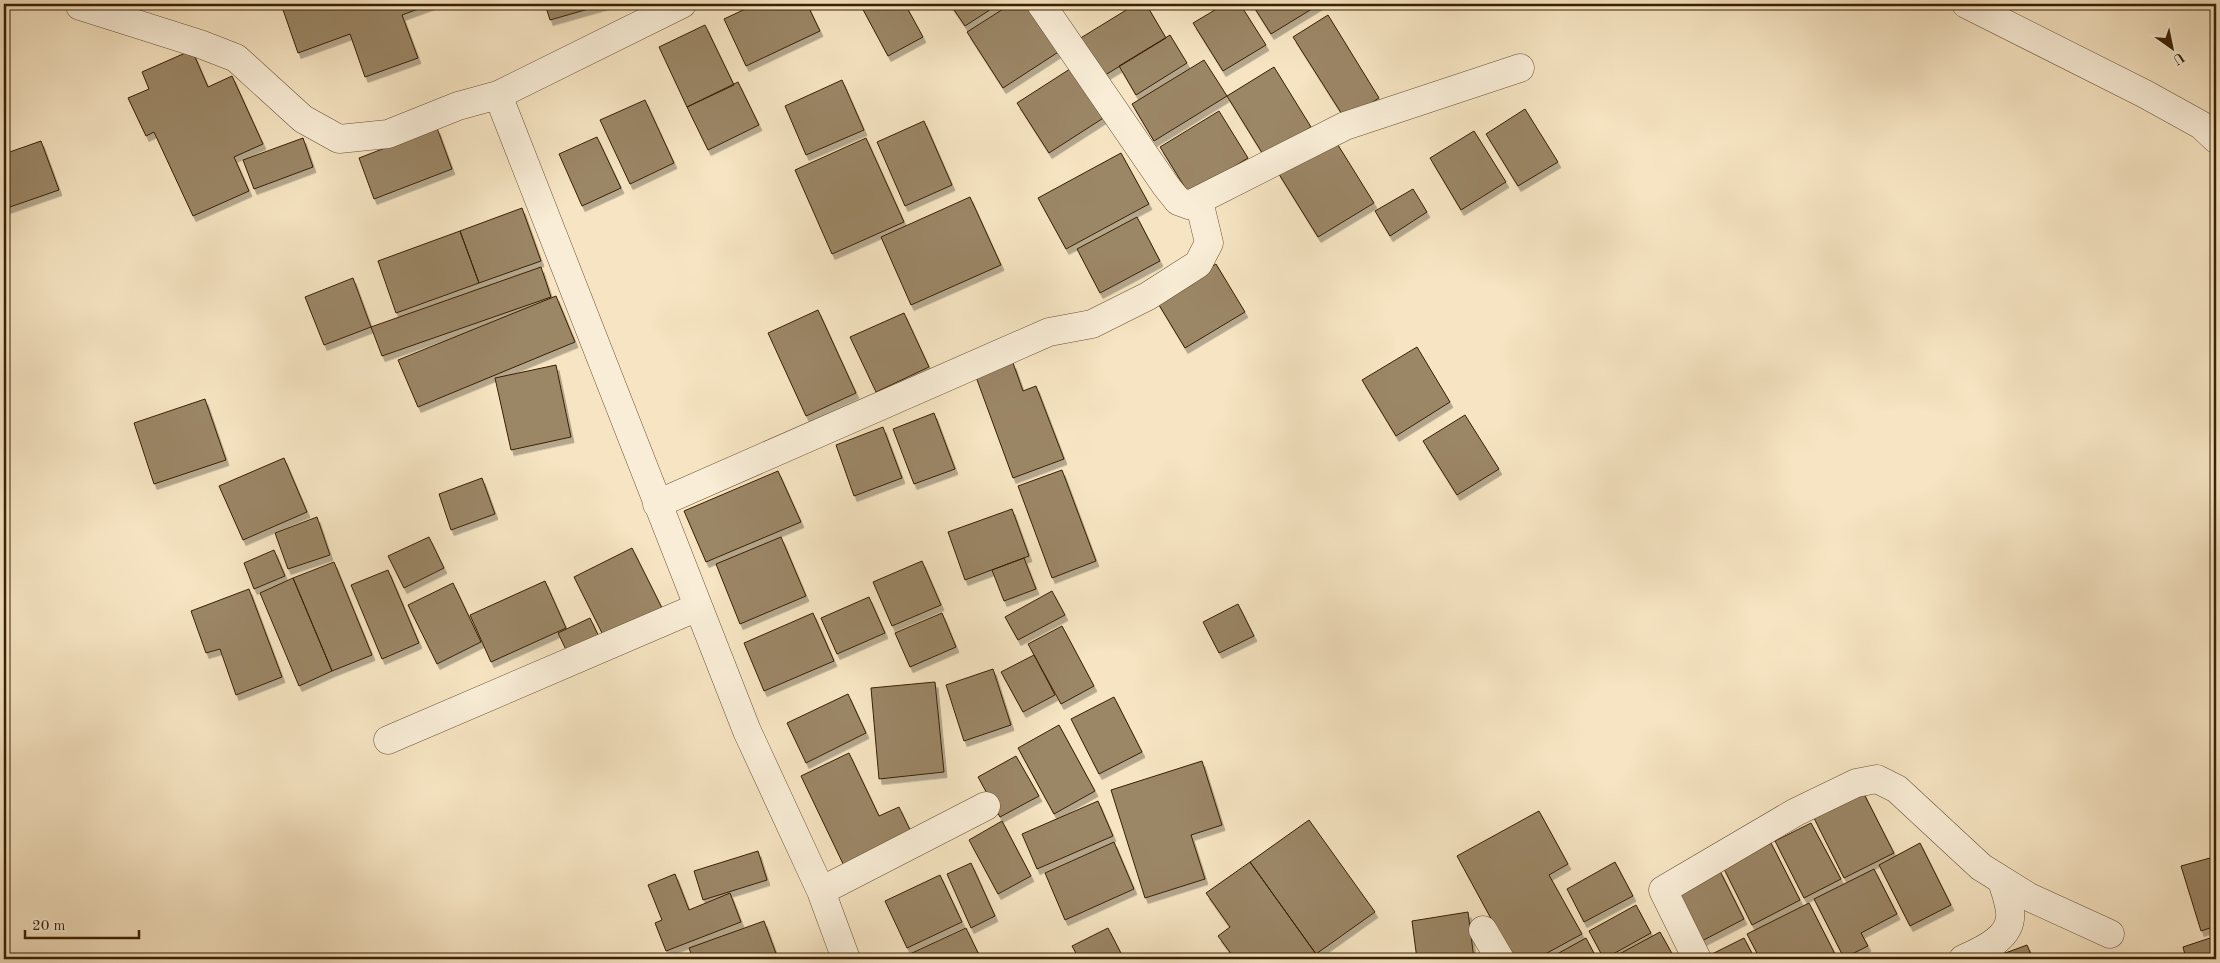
<svg xmlns="http://www.w3.org/2000/svg" width="2220" height="963" viewBox="0 0 2220 963" font-family="'Old Standard TT',serif">
<defs>
<filter id="shadow"><feDropShadow dx="3" dy="5.5" stdDeviation="0" flood-color="#0004"/></filter>
</defs>
<rect width="100%" height="100%" fill="#f6e4c2"/>
<filter id="stains"><feTurbulence type="fractalNoise" baseFrequency=".004" numOctaves="4"/><feColorMatrix values="0 0 0 0 .2 0 0 0 0 .09 0 0 0 0 .02 0 0 0 .5 -.17"/></filter>
<radialGradient id="worn" r=".72"><stop offset=".6" stop-color="#630" stop-opacity="0"/><stop offset="1" stop-color="#630" stop-opacity=".3"/></radialGradient>
<!-- building -->
<path fill="#9b8666" stroke="#392002" filter="url(#shadow)" d="M281 4H432L402 15 418 58 365 77 350 34 298 53Z
M545 4H606L550 20Z
M756 4H807L820 31 746 66 724 19Z
M860 4H905L923 37 888 56Z
M950 4H999L965 26Z
M1011 4H1034L1063 49 1003 88 967 32Z
M1136 4H1146L1166 38 1102 77 1079 39Z
M1225 4H1240L1266 45 1223 71 1193 23Z
M1252 4H1320L1271 34Z
M1328 15 1379 98 1345 119 1293 37Z
M705 25 734 85 687 107 659 47Z
M1170 35 1187 63 1136 95 1119 66Z
M192 50 208 87 232 76 263 144 234 157 249 191 193 216 154 132 146 136 128 98 149 89 142 72Z
M1204 60 1227 96 1154 141 1132 104Z
M1073 67 1105 117 1049 153 1017 103Z
M1274 67 1311 127 1264 156 1227 96Z
M842 80 864 130 806 155 785 106Z
M738 82 759 125 708 150 687 107Z
M645 100 674 163 630 184 600 120Z
M1525 109 1558 162 1518 186 1486 134Z
M1219 111 1248 158 1189 194 1160 147Z
M924 121 952 185 905 206 877 142Z
M437 128 452 169 374 199 359 158Z
M1474 131 1506 182 1461 210 1430 158Z
M597 137 621 188 582 206 559 154Z
M1333 137 1374 203 1318 237 1277 171Z
M303 138 313 167 254 189 243 160Z
M866 138 904 222 832 254 795 170Z
M41 141 59 190 7 208 4 198V154Z
M1121 153 1149 204 1066 249 1038 198Z
M1413 189 1427 212 1390 236 1375 211Z
M970 197 1001 265 911 305 881 237Z
M522 208 541 261 479 283 460 231Z
M1137 217 1160 261 1100 293 1077 249Z
M460 231 479 283 396 313 378 261Z
M1216 264 1245 312 1185 348 1156 300Z
M541 267 551 297 382 356 371 327Z
M353 278 371 327 324 345 305 297Z
M556 296 575 342 418 407 398 360Z
M818 310 856 393 806 416 768 333Z
M904 313 929 367 876 392 850 337Z
M1417 347 1450 402 1396 436 1362 380Z
M1013 363 1023 391 1036 386 1064 459 1013 478 976 377Z
M556 365 571 437 511 450 495 378Z
M205 399 226 460 154 484 134 423Z
M934 413 955 469 914 484 893 429Z
M1465 415 1499 469 1457 495 1423 441Z
M883 427 902 478 854 496 836 445Z
M284 458 307 512 243 540 219 486Z
M1062 470 1096 561 1052 578 1018 486Z
M778 471 801 522 706 562 684 511Z
M482 478 495 514 451 530 439 494Z
M1012 509 1029 556 965 580 948 532Z
M317 517 330 555 288 569 275 533Z
M429 537 444 568 404 588 388 556Z
M781 537 806 596 740 624 716 564Z
M632 548 663 610 605 639 574 577Z
M274 550 285 576 254 589 244 563Z
M1024 558 1036 589 1004 601 992 570Z
M922 561 941 605 892 626 873 582Z
M334 562 372 655 332 671 293 578Z
M388 570 419 643 382 659 351 585Z
M293 578 332 671 299 686 260 593Z
M545 581 566 628 491 662 470 615Z
M453 583 481 642 437 664 408 605Z
M249 589 282 677 236 695 220 649 206 653 191 611Z
M1052 591 1065 615 1018 640 1005 617Z
M869 597 885 633 837 654 821 618Z
M1238 604 1254 636 1219 653 1203 622Z
M813 613 834 661 764 691 744 643Z
M942 613 956 647 910 667 895 633Z
M590 618 600 639 568 654 558 633Z
M1062 626 1094 686 1061 704 1028 644Z
M1034 655 1055 695 1023 712 1001 672Z
M993 669 1011 725 964 741 946 685Z
M935 682 944 772 879 779 871 688Z
M848 694 866 733 806 763 787 723Z
M1114 697 1142 752 1099 774 1071 719Z
M1059 725 1095 791 1054 814 1018 748Z
M849 753 879 816 899 807 914 838 846 870 801 776Z
M1016 756 1039 796 1000 817 978 777Z
M1202 761 1222 825 1191 835 1205 879 1145 898 1111 790Z
M1862 790 1894 853 1844 878 1813 816Z
M1098 801 1113 836 1037 869 1022 834Z
M1539 811 1568 864 1549 875 1582 934 1536 959H1513L1457 856Z
M1309 820 1375 912 1316 954 1250 862Z
M1002 821 1031 876 998 894 969 840Z
M1811 823 1841 879 1804 898 1775 841Z
M1114 842 1134 889 1065 920 1045 873Z
M1771 843 1800 900 1752 925 1723 867Z
M1920 843 1951 905 1910 926 1879 865Z
M758 851 767 880 703 900 694 871Z
M2210 858 2216 879V926L2201 931 2181 866Z
M1250 862 1316 954 1308 959H1235L1218 936 1230 927 1206 893Z
M1615 862 1633 896 1584 922 1567 889Z
M971 863 995 916 971 928 947 874Z
M1874 869 1897 914 1861 933 1868 946 1844 958 1814 899Z
M1720 871 1744 919 1698 943 1674 895Z
M675 874 689 910 730 893 741 922 666 951 655 923 662 920 648 885Z
M940 875 962 922 907 948 885 901Z
M1809 903 1835 954 1824 959H1760L1747 934Z
M1636 905 1651 933 1604 959 1589 931Z
M1468 912 1474 959H1417L1412 921Z
M764 921 778 959H693L689 948Z
M966 928 981 959H915L912 953Z
M1108 928 1124 959H1079L1072 946Z
M1660 932 1675 959H1610Z
M2216 936V959H2186L2183 947Z
M1586 938 1597 959H1548Z
M1744 938 1755 959H1702Z
M2027 945 2033 959H1989Z"/>
<g fill="none" stroke-linecap="round" stroke-linejoin="round">
<!-- minor casing -->
<g stroke="#685132" stroke-width="29">
<path id="minor" d="M1041 4 1166 186 1178 201 1189 205 1345 126 1520 68
M1966 4 2145 94 2201 125 2216 139
M80 6 200 44 236 58 303 119 339 139 388 134 458 106 498 95 682 4
M498 95 747 731 821 891 846 959
M657 504 1049 332 1092 324 1148 296 1198 264 1209 243 1199 201
M388 740 698 607
M821 891 986 806
M1483 930 1500 959
M1697 959 1663 890 1796 812 1856 783 1877 779 1897 789 1981 867 2029 897 2110 934
M1963 959C1983 950 2013 937 2010 912 2009 901 2005 891 2002 881"/>
</g>
<!-- minor -->
<use href="#minor" stroke="#f9edd7" stroke-width="28"/>
</g>
<!-- margin -->
<rect width="2220" height="963" fill="none" stroke="#f6e4c2" stroke-width="20"/>
<rect x="5" y="5" width="2210" height="953" fill="none" stroke="#392002" stroke-width="2.5"/>
<rect x="10" y="10" width="2200" height="943" fill="none" stroke="#392002"/>
<!-- north arrow -->
<g transform="translate(2172 48) rotate(147)" stroke="#f9edd7" stroke-width="4" paint-order="stroke">
<path d="M0-4L9 19L0 12L-9 19Z" fill="#392002"/>
<text y="-8" font-size="14" font-weight="bold" text-anchor="middle" fill="#392002">U</text>
</g>
<!-- scale -->
<path d="M25 930v8h114v-8" fill="none" stroke="#392002" stroke-width="2.5"/>
<text x="32" y="930" font-size="15" fill="#392002" stroke="#f9edd7" stroke-width="4" paint-order="stroke">20 m</text>
<rect width="100%" height="100%" filter="url(#stains)"/>
<rect width="100%" height="100%" fill="url(#worn)"/>
</svg>
